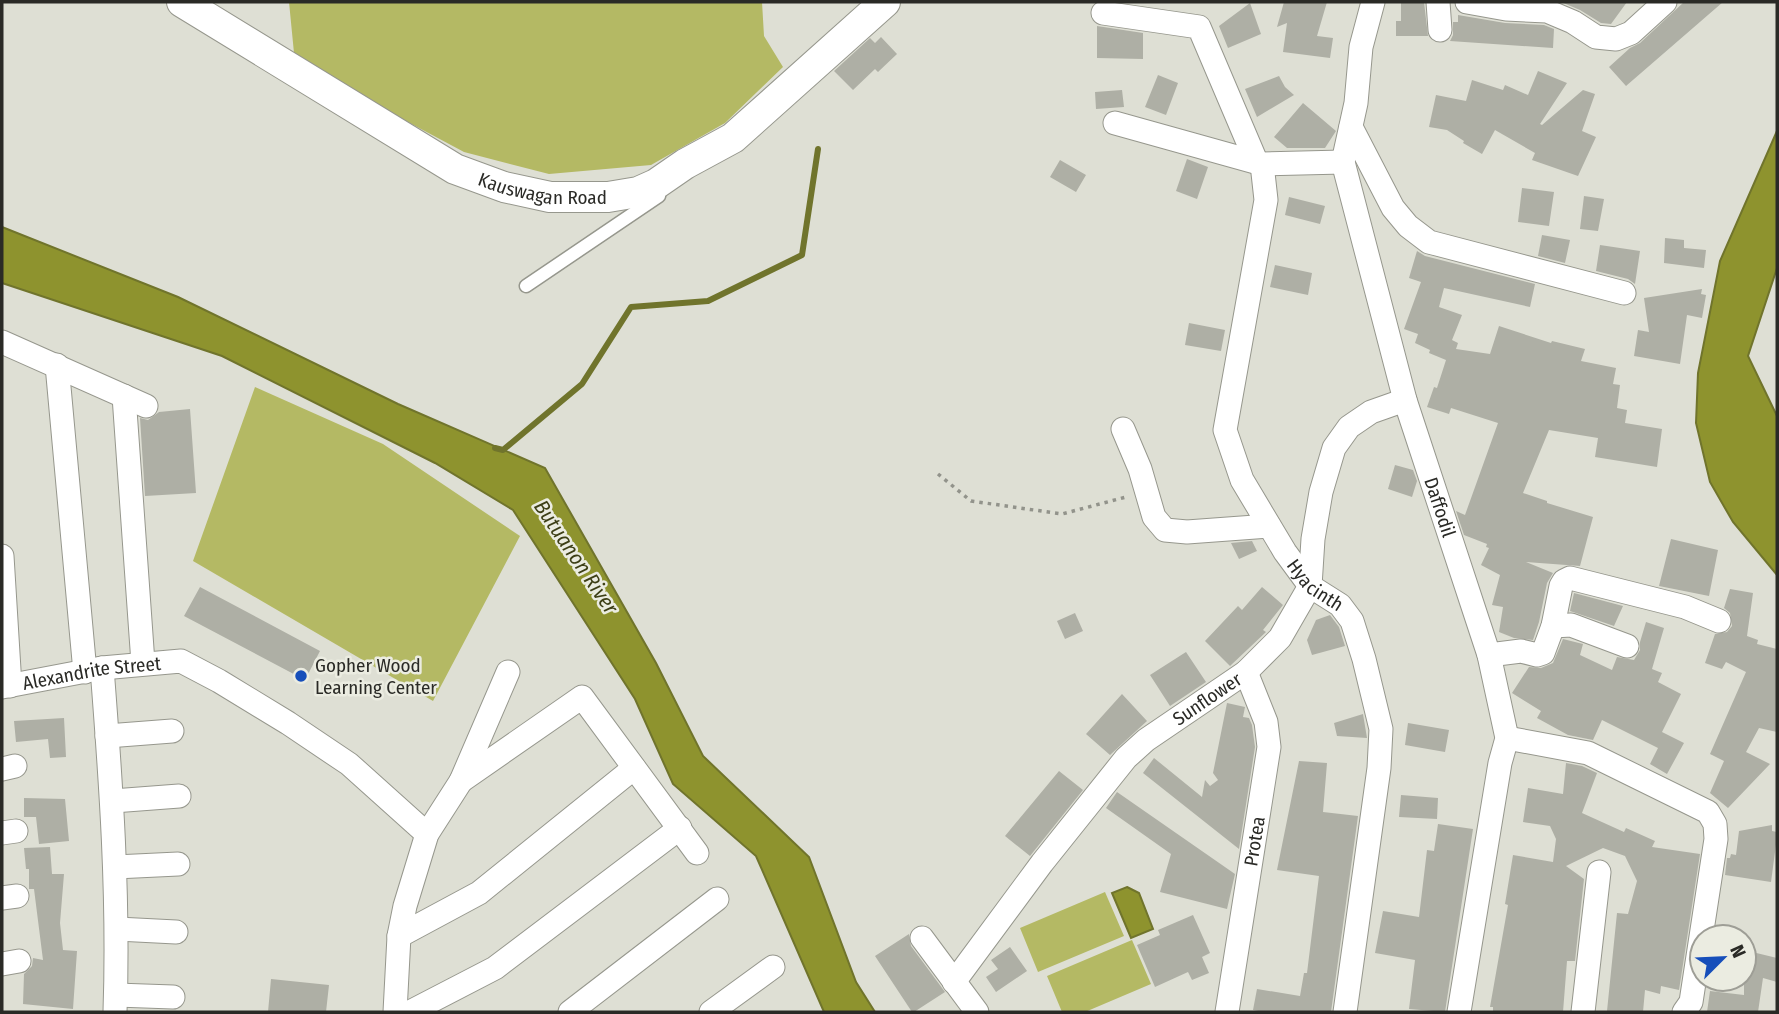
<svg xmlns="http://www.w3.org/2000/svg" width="1779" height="1014" viewBox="0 0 1779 1014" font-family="'Fira Sans Condensed',sans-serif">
<rect width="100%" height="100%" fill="#dedfd4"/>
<!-- green -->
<path fill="#b4b964" d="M289 2H762L764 36 783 67 725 123 651 165 549 174 464 152 376 105 294 53Z
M255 387 383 444 520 536 433 701 193 561Z
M1105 892 1124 936 1038 972 1020 928Z
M1132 940 1151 984 1085 1012H1062L1047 976Z"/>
<!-- water -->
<path fill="#8e932e" stroke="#70742c" stroke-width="2" d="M1777 131V268L1748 356 1777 416V575L1733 522 1710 482 1696 423 1698 373 1720 261Z
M2 227 178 297 398 404 545 468 656 663 703 756 809 857 856 982 875 1012H824L756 856 673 784 635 699 513 510 435 463 222 356 2 283Z
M1127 887 1139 893 1153 929 1131 938 1112 893Z"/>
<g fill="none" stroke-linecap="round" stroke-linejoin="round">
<!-- stream -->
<path stroke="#70742c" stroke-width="6" d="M495 448 503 450 582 384 631 307 708 301 802 255 818 149"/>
</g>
<!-- building -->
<path fill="#aeafa5" d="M1284 2H1327L1317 36 1333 38 1330 58 1283 52 1287 23 1277 27Z
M1401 2H1424L1428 36H1396V21H1401Z
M1561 2H1627L1611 24 1601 23 1580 10Z
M1684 2H1723L1626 86 1609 67 1630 48 1640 43Z
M1250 3 1261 34 1228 48 1219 26Z
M1458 15 1505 23 1544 25 1554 29 1553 48 1450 41 1453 35V22H1458Z
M1097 26 1143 33V59L1097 58Z
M881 37 897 54 878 72 875 69 853 90 834 71 870 38 875 43Z
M1538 71 1567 83 1540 124 1542 125 1583 90 1595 94 1582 131 1596 137 1578 176 1532 160 1535 153 1495 130 1482 154 1463 143 1464 141 1447 130 1429 127 1436 95 1466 101 1472 80 1503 90 1505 85 1528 95Z
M1158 75 1178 83 1166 115 1145 107Z
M1279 76 1285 87 1294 95 1257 117 1245 89Z
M1122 90 1124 107 1096 109 1095 92Z
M1303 103 1336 131 1325 148H1287L1274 137Z
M1187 159 1208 167 1197 199 1176 191Z
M1060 160 1086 175 1076 192 1050 177Z
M1522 188 1554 192 1549 226 1518 222Z
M1584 196 1604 199 1598 231 1580 229Z
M1289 197 1325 206 1320 224 1285 215Z
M1542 235 1570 240 1565 263 1538 256Z
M1665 238 1684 240V248L1706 250 1704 268 1664 263Z
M1600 245 1640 251 1635 284 1628 279 1596 271Z
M1417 251 1425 256 1535 284 1530 307 1444 288 1439 307 1462 315 1452 340 1458 343 1456 349 1490 354 1499 326 1551 343 1552 341 1585 349 1581 361 1616 368 1613 384 1620 385 1617 408 1627 410 1625 423 1662 429 1657 467 1595 457 1598 438 1549 430 1523 493 1547 501V503L1593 517 1580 566 1526 562 1553 573 1547 583 1539 622 1533 640 1514 638 1499 632 1503 607 1492 605 1500 575 1481 565 1489 548 1486 547 1487 544 1464 535 1456 511 1465 515 1498 423 1451 408 1449 414 1427 407 1434 387 1437 388 1446 360 1429 353 1430 350 1415 343 1418 334 1404 329 1421 282 1409 278Z
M1275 265 1312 273 1308 295 1270 287Z
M1702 289 1701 294 1706 295 1702 318 1687 315 1680 364 1634 356 1638 330 1649 332 1644 298Z
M1189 323 1225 330 1221 351 1185 345Z
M190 409 196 493 145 496 140 418 148 420 159 412Z
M1395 465 1413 470 1417 481 1412 497 1388 489Z
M1671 539 1718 550 1709 596 1659 586Z
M1252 541 1257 551 1239 559 1231 543Z
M200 587 320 651 305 680 184 616Z
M1262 587 1283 605 1263 630 1266 632 1230 666 1205 641 1238 606 1242 610Z
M1730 589 1753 593 1747 636 1758 640 1757 644 1777 649V732L1759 728 1746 752 1770 764 1728 808 1710 793 1724 761 1710 754 1746 672 1726 662 1722 669 1705 663 1715 634 1727 632 1732 626 1730 613 1724 608Z
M1574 593 1623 606 1614 626 1570 611Z
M1075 613 1083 631 1065 639 1057 621Z
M1330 615 1339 627 1345 646 1312 655 1307 640 1316 620Z
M1646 622 1664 628 1652 669 1662 673 1658 682 1681 694 1662 732 1684 743 1667 774 1650 764 1658 748 1602 720 1593 740 1568 735 1537 718 1541 711 1512 693 1529 667 1541 668 1553 663 1563 639 1583 644 1580 655 1612 670 1617 657 1634 660 1640 650V642Z
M1186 652 1206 682 1170 706 1150 675Z
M1122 694 1147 721 1110 755 1086 734Z
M1227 703 1245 707 1243 717 1249 718 1252 725 1255 747 1239 849 1143 773 1154 758 1202 797 1205 780 1210 786 1218 780 1213 773Z
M1363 714 1367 738 1337 736 1334 723Z
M64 718 66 757 50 758 48 739 16 742 14 721Z
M1408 723 1449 730 1445 752 1405 745Z
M1299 761 1327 763 1323 812 1358 816 1331 1012H1264L1253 1010 1257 989 1300 996 1304 973H1307L1319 876 1277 870Z
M1566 763 1582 766 1597 773 1582 813 1624 832 1626 828 1655 841 1652 847 1700 854 1679 990 1661 986 1660 994 1645 990 1643 1012 1607 1011 1617 913 1628 914 1637 881 1625 856 1603 848 1566 866 1584 879 1575 961H1567L1563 1012H1493V1007H1490L1508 905 1505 904 1513 855 1553 862 1556 839 1550 826 1523 822 1528 788 1563 794Z
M1059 771 1083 790 1030 856 1005 836Z
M1117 792 1235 874 1227 909 1160 892 1171 854 1106 808Z
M1401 795 1438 798 1437 819 1399 817Z
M24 798 65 799 69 841 39 844 36 817H24Z
M1438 824 1473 829 1445 1012 1409 1009 1415 960 1375 953 1383 911 1419 917 1427 850 1434 851Z
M1772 825V831L1777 832V837L1771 882 1725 875 1727 858H1730L1731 854 1736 855 1739 831Z
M50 847 52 874H64L60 923 63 950 77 951 73 1009 23 1004 24 974 32 966 33 958 43 960 34 889H29V869H26L24 848Z
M1193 915 1210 953 1202 957 1209 973 1192 980 1188 972 1155 987 1137 945 1160 935 1158 930Z
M909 934 911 946 945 992 914 1012H912L875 956Z
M1010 947 1027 971 996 992 986 977 998 969 991 960Z
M1744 950 1777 958V982L1763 978 1758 1012H1707L1710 991 1744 995Z
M271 979 329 985 326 1012H268Z"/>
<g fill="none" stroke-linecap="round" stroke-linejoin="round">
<!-- service casing -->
<g stroke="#96978d" stroke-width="15">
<path id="service" d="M526 286 659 196"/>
</g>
<!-- minor casing -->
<g stroke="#96978d" stroke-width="25">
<g id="minor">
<path id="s1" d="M1373 2 1361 47 1356 103 1343 162 1405 400 1489 655 1507 738 1500 763 1459 1012"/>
<path d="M1438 2 1440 30"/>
<path d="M1467 2 1506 9 1547 11 1573 22 1596 37 1616 39 1631 33 1665 2"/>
<path d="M1103 13 1199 27 1256 161"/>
<path d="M1115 123 1262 164 1343 162"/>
<path d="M1351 127 1393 208 1408 226 1429 242 1624 293"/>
<path id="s2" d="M1262 164 1266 200 1225 430 1242 480 1285 552 1310 586 1340 605 1352 621 1364 659 1381 729 1379 768 1345 1012"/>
<path d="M2 342 146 406"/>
<path d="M57 365 85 672"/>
<path d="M124 396 143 663"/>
<path d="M1123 429 1140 469 1154 517 1165 530 1187 532 1269 526"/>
<path d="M2 556 10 686"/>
<path d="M1553 626 1571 625 1627 646"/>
<path d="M1489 655 1521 651 1537 655 1543 653 1553 626 1561 586 1564 581 1570 578 1685 607 1719 621"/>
<path d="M102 668C111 783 119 897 115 1012"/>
<path id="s3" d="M2 687 102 668 181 661 219 681 288 723 349 764 427 834"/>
<path d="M107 736 172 731"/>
<path d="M1507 738 1588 753 1708 812 1715 824 1716 839 1691 1002 1684 1012"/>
<path d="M2 769 15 766"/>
<path d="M461 781 582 697 697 853"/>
<path d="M113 801 179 796"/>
<path d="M2 833 16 831"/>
<path d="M115 867 178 864"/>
<path d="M2 898 17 896"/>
<path d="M117 929 176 932"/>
<path d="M399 936 479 893 634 768"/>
<path d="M922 938 977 1012"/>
<path d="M2 964 19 961"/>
<path id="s4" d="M954 982 1042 863 1126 758 1146 740 1246 672 1280 638 1310 586 1313 539 1321 492 1334 448 1349 427 1371 412 1405 400"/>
<path d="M116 995 173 997"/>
<path d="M395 1012 399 936 405 906 427 834 461 781 508 672"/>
<path d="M410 1012 495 968 680 828"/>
<path d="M570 1012 717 899"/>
<path d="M711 1012 773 967"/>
<path id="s5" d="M1227 1012 1269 747 1266 722 1246 672"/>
<path d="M1583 1012 1599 872"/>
</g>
</g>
<!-- tertiary casing -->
<g stroke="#96978d" stroke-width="32">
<g id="tertiary">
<path id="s6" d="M182 2 455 169 504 187 550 197H608L638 192 656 184 685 164 733 138 885 2"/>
</g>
</g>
<!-- path -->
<path stroke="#92938b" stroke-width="3.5" stroke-dasharray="3.5 5" stroke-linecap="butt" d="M938 474 971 501 1062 514 1126 497"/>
<!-- service -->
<use href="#service" stroke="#fff" stroke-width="12"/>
<!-- minor -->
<use href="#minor" stroke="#fff" stroke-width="23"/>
<!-- tertiary -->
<use href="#tertiary" stroke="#fff" stroke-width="30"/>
</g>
<!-- markers -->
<circle fill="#164eba" stroke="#ebece1" stroke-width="2.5" cx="301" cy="676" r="7"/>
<g text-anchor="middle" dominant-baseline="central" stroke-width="5" stroke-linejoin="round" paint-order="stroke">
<!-- street labels -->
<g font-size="19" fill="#2a2a26" stroke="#ebece1">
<text stroke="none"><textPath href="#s6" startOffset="411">Kauswagan Road</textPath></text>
<text stroke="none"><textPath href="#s1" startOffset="522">Daffodil</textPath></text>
<text stroke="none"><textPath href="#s2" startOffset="452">Hyacinth</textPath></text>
<text stroke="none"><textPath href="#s3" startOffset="91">Alexandrite Street</textPath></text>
<text stroke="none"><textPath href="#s4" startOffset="383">Sunflower</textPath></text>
<text stroke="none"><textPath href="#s5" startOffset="173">Protea</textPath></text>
</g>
<!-- poi labels -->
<g font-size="19" fill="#2a2a26" stroke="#ebece1" text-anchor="start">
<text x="315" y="665">Gopher Wood<tspan x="315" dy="22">Learning Center</tspan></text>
</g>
<!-- water labels -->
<g font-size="21" font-style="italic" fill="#3d3f16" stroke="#ebece1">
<text transform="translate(576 557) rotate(56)">Butuanon River</text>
</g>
</g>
<!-- border -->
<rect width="1779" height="1014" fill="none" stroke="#2a2a26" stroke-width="7"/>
<!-- north arrow -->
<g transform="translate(1723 958) rotate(66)"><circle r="33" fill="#ebece1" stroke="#9e9e96" stroke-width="2"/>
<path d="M0-5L12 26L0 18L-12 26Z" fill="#164eba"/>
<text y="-10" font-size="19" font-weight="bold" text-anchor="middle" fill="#2a2a26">N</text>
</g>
</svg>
